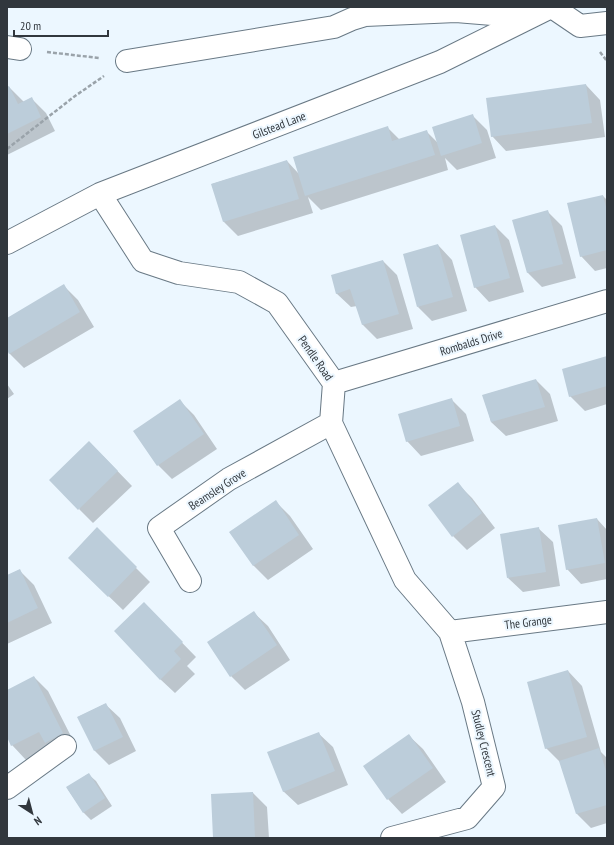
<svg xmlns="http://www.w3.org/2000/svg" width="614" height="845" viewBox="0 0 614 845" font-family="'PT Sans Narrow',sans-serif">
<rect width="100%" height="100%" fill="#ecf7ff"/>
<!-- shadow -->
<path fill="#0003" d="M586 85 600 100 605 137 506 151 492 136Z
M9 87 24 102 31 98 46 113 55 131 7 155V88Z
M473 116 487 130 496 158 457 170 445 158 448 170 321 210 308 197 313 213 238 236 224 222 212 184 287 161 299 174 388 128 400 140 426 131 438 143Z
M603 196 607 200V268L595 271 581 256Z
M548 212 562 226 576 278 542 287 528 273 514 221Z
M495 226 509 240 524 292 489 302 475 287Z
M438 245 452 260 467 311 432 321 418 307Z
M383 261 397 275 413 329 377 339 363 325 357 306 351 307 336 293Z
M64 286 78 300 94 327 24 368 10 354 7 348V319Z
M607 357V404L585 411 570 396Z
M536 380 550 394 558 421 506 436 491 422 484 395Z
M7 384 14 394 7 399Z
M452 400 466 414 474 441 421 456 407 441Z
M180 401 194 415 217 449 172 479 158 465Z
M103 456 132 486 93 523 79 509Z
M457 483 472 498 495 528 467 550 453 536Z
M276 502 290 516 313 549 268 580 253 565Z
M597 519 607 530V579L581 584 567 569Z
M538 528 553 542 560 586 523 592 508 578Z
M97 529 150 582 123 610 69 558Z
M19 570 34 585 52 623 7 644V576Z
M253 612 268 626 290 660 245 690 231 676Z
M158 618 196 657 187 666 195 674 175 693 160 679Z
M568 671 582 686 601 752 607 758V823L591 828 577 814 560 762 546 748Z
M34 677 48 691 77 748 60 757 51 747 26 760 12 745 7 735V691Z
M105 704 120 718 136 751 109 765 95 751 78 717Z
M318 733 333 747 348 785 298 805 283 791Z
M408 735 423 749 446 782 402 814 388 799Z
M88 774 96 781 112 806 91 820 84 813 67 788Z
M253 793 267 807 269 838H214Z"/>
<!-- building -->
<path fill="#bccdda" d="M586 84 592 123 491 137 486 98Z
M9 86 18 104 32 97 41 117 7 134V87Z
M473 114 482 143 441 156 432 127Z
M388 126 392 141 427 130 435 155 305 196 293 157Z
M287 160 299 199 223 222 211 184Z
M603 195 607 211V250L580 257 567 203Z
M548 210 563 264 527 273 512 220Z
M495 225 510 278 474 288 460 235Z
M438 244 453 297 417 307 403 254Z
M383 260 399 314 362 325 350 289 336 294 331 275Z
M64 284 80 312 9 354 7 350V318Z
M607 356V386L569 397 562 369Z
M536 379 545 407 491 422 482 395Z
M452 398 460 426 406 442 398 414Z
M180 399 204 434 157 466 133 431Z
M89 441 118 471 78 510 49 480Z
M458 482 482 513 452 537 428 505Z
M276 500 299 535 253 566 229 532Z
M597 518 605 563 566 570 558 525Z
M97 527 137 567 108 597 68 558Z
M539 527 546 572 507 578 500 534Z
M20 569 38 608 7 623V575Z
M144 602 183 642 174 651 181 659 160 680 114 631Z
M254 611 277 645 230 677 207 642Z
M568 670 587 737 545 749 527 682Z
M34 676 63 733 45 743 39 732 11 746 7 737V690Z
M106 703 123 737 94 751 77 717Z
M319 732 335 771 283 792 267 752Z
M409 734 433 768 387 800 363 766Z
M599 748 607 774V805L576 814 559 761Z
M89 773 105 798 83 813 66 787Z
M253 792 255 838H213L211 794Z"/>
<g fill="none" stroke-linecap="round" stroke-linejoin="round">
<!-- minor casing -->
<g stroke="#697985" stroke-width="24">
<path id="minor" d="M552 7 580 26 607 23
M7 47 20 49
M127 61 334 27 352 19 365 15 456 11 530 17
M100 194 143 261 179 273 239 282 277 303 334 383 331 423 405 580 450 632 473 702 494 787 467 818 392 838
M7 243 100 194 440 62 551 7
M334 383 607 301
M190 581 159 528 229 479 331 423
M450 632 607 612
M7 788 65 746"/>
</g>
<!-- path -->
<path stroke="#9aa3aa" stroke-width="2.5" stroke-dasharray="4 2" stroke-linecap="butt" d="M47 52 99 58
M600 52 607 61
M7 149 75 96 104 76"/>
<!-- minor -->
<use href="#minor" stroke="#fff" stroke-width="22"/>
</g>
<g text-anchor="middle" dominant-baseline="central" stroke-width="4" stroke-linejoin="round" paint-order="stroke">
<!-- street labels -->
<g font-size="12" fill="#31373d" stroke="#ecf7ff">
<text transform="translate(279 125) rotate(-21)">Gilstead Lane</text>
<text transform="translate(471 342) rotate(-17)">Rombalds Drive</text>
<text transform="translate(316 358) rotate(55)">Pendle Road</text>
<text transform="translate(217 489) rotate(-33)">Beamsley Grove</text>
<text transform="translate(528 622) rotate(-7)">The Grange</text>
<text transform="translate(484 743) rotate(76)">Studley Crescent</text>
</g>
</g>
<!-- border -->
<rect width="614" height="845" fill="none" stroke="#31373d" stroke-width="16"/>
<!-- north arrow -->
<g transform="translate(32 813) rotate(144)" stroke="#ecf7ff" stroke-width="3" paint-order="stroke">
<path d="M0-3L7 15L0 10L-7 15Z" fill="#31373d"/>
<text y="-6" font-size="11" font-weight="bold" text-anchor="middle" fill="#31373d">N</text>
</g>
<!-- scale -->
<path d="M14 30v6h94v-6" fill="none" stroke="#31373d" stroke-width="2"/>
<text x="20" y="30" font-size="12" fill="#31373d" stroke="#ecf7ff" stroke-width="3" paint-order="stroke">20 m</text>
</svg>
